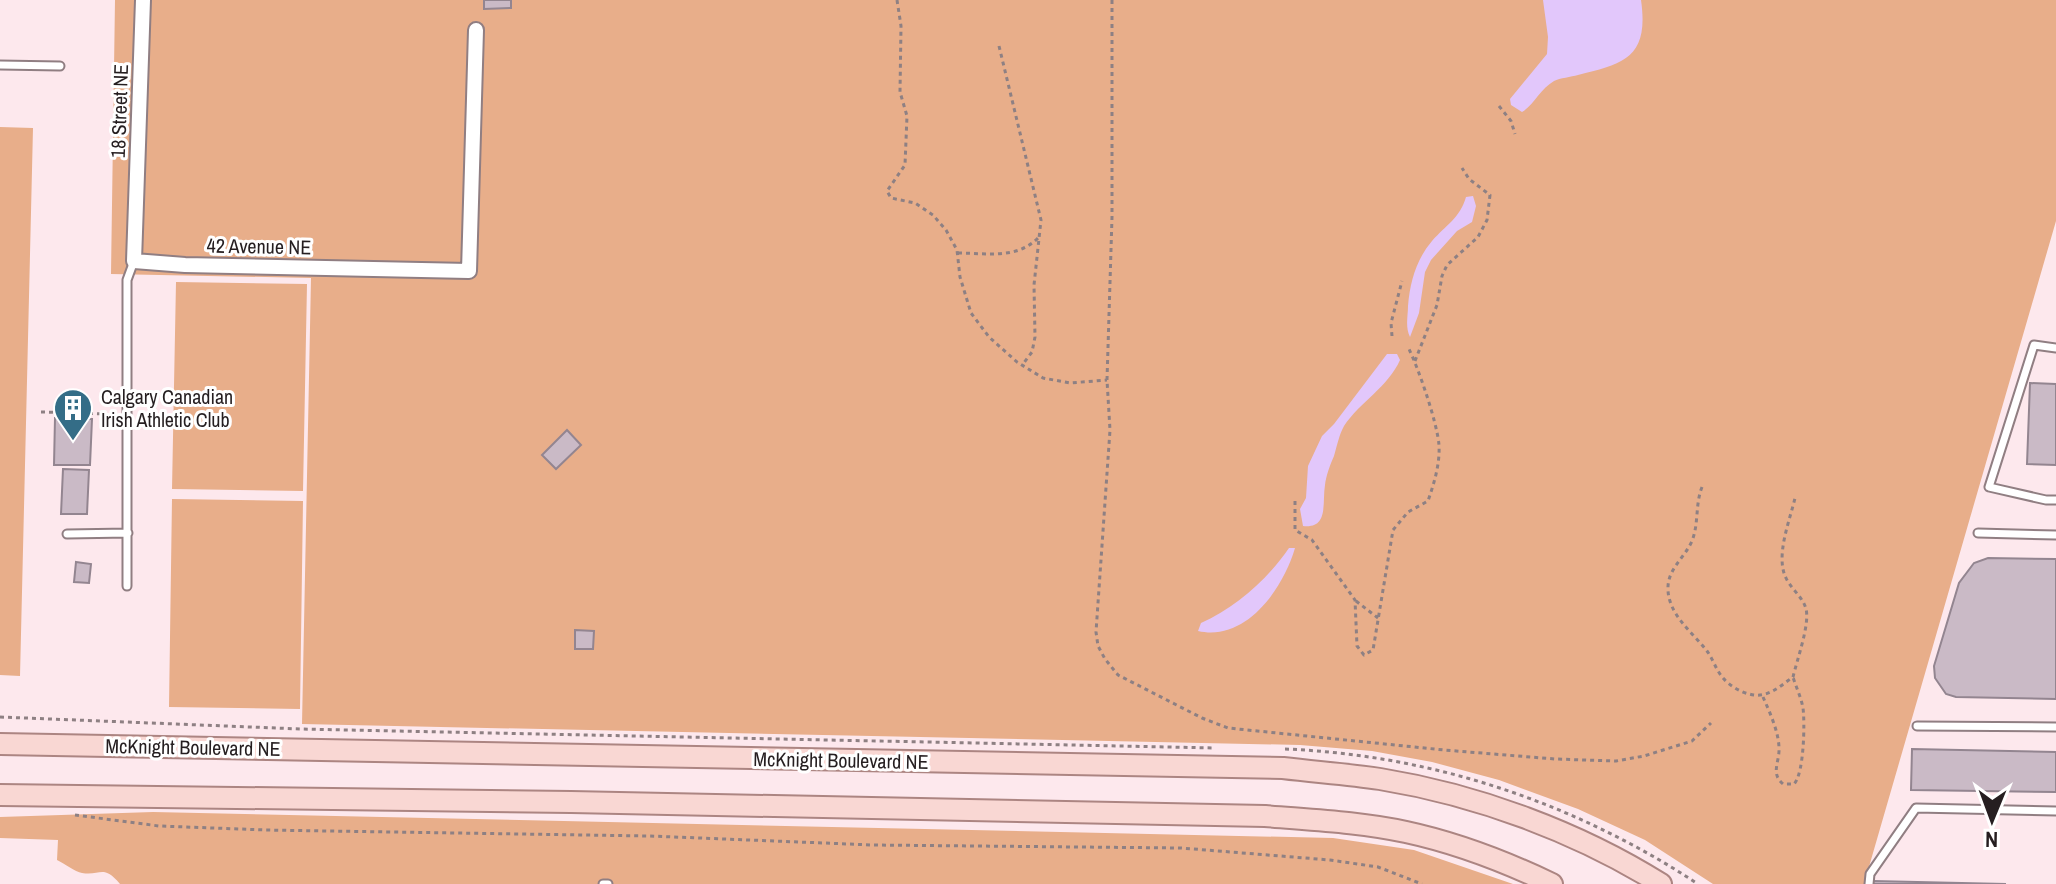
<svg xmlns="http://www.w3.org/2000/svg" width="2056" height="884" viewBox="0 0 2056 884" font-family="'Archivo Narrow',sans-serif">
<rect width="100%" height="100%" fill="#fde8ed"/>
<!-- green -->
<path fill="#e8ae8a" d="M115 0H2056V221L1864 884H1713L1645 840 1578 809 1499 780 1432 762 1372 751 1300 745 302 724 311 278 111 274Z
M0 127 33 128 20 676 0 675Z
M176 282 307 284 303 491 172 489Z
M172 499 303 501 300 709 169 707Z
M153 812 1333 838 1414 850 1513 884H120C103 864 101 876 82 873 75 872 64 863 57 860L58 840 0 838V817Z"/>
<!-- water -->
<path fill="#e2c7fb" d="M1543 0H1641C1649 56 1626 64 1578 75 1571 77 1560 78 1554 81 1540 89 1534 105 1522 112L1511 105 1510 99 1547 54 1548 37Z
M1473 196 1476 206 1472 222 1457 231 1431 260 1425 272 1419 313 1410 337C1405 327 1408 316 1408 306 1410 282 1416 260 1432 241 1446 225 1460 218 1466 197Z
M1387 354H1397L1400 360C1388 387 1360 402 1344 426 1339 435 1337 446 1334 456 1330 465 1326 476 1325 485 1322 503 1329 529 1303 526L1300 509 1306 498 1308 466 1322 436 1334 424Z
M1289 548H1295C1283 589 1246 642 1198 631L1201 623C1236 607 1267 580 1289 548Z"/>
<!-- building -->
<path fill="#cabac6" stroke="#938590" stroke-width="2" d="M484 0H511V8L484 9Z
M2030 383 2056 384V465L2027 464Z
M55 418 92 419 90 465H54Z
M567 430 581 445 556 469 542 455Z
M63 469 89 470 87 514H61Z
M1988 558 2056 559V699L1956 697 1946 694 1935 678 1934 666 1959 583 1974 563Z
M76 562 91 564 89 583 74 582Z
M575 630 594 631 593 649H575Z
M1912 749 2056 752V792L1911 790Z
M1873 881 2006 884H1873Z"/>
<g fill="none" stroke-linecap="round" stroke-linejoin="round">
<!-- lane casing -->
<g stroke="#907e82" stroke-width="11">
<path id="lane" d="M0 65 60 66
M2056 348 2034 345 1989 487 2046 500H2056
M1978 533 2056 535
M67 534 128 533
M127 586V280L134 261
M1917 726 2056 727
M603 884H608
M1869 884 1870 874 1916 808 2056 811"/>
</g>
<!-- street casing -->
<g stroke="#907e82" stroke-width="18">
<path id="street" d="M143 0 134 261 185 265 469 271 476 30"/>
</g>
<!-- primary casing -->
<g stroke="#ac8582" stroke-width="24">
<path id="primary" d="M0 744 1283 768C1315 772 1348 774 1380 779 1478 795 1578 832 1661 884
M0 795 571 802 1265 816C1312 820 1360 822 1406 832 1457 843 1506 862 1552 884"/>
</g>
<!-- path -->
<path stroke="#8e8083" stroke-width="3" stroke-dasharray="4 4" stroke-linecap="butt" d="M897 0 901 26 900 92 907 116 905 165 887 191 891 198 915 203 933 215 946 230 957 250 960 277 971 313 989 337 1017 362 1043 378 1070 383 1107 380
M1112 0V217L1107 380 1110 430 1096 632 1098 646 1105 659 1118 675 1202 718 1228 728 1444 750 1555 759 1616 761 1644 756 1692 741 1711 723
M999 46 1041 220 1034 285 1035 337 1032 352 1023 364
M1499 106 1511 121 1515 134
M958 253C987 253 1017 260 1039 237
M1392 336 1391 323 1402 281
M1415 361 1437 305 1442 276 1447 265 1478 237 1487 220 1490 195 1469 179 1462 168
M41 412 106 414
M1702 487C1695 505 1699 523 1692 541 1684 559 1667 569 1668 590 1669 615 1692 632 1707 651 1713 659 1716 670 1723 678 1729 685 1740 692 1749 694 1767 699 1779 687 1793 677 1797 660 1810 624 1806 609 1803 597 1791 589 1786 578 1775 556 1790 520 1795 498
M1295 501V530L1312 540 1355 600 1357 646 1364 655 1373 650 1393 530 1408 512 1428 501C1434 483 1440 465 1439 445 1437 422 1419 370 1409 349
M1356 601 1378 618
M1763 697C1770 713 1778 730 1779 747 1780 762 1770 773 1783 784H1794C1804 774 1805 723 1803 708 1801 697 1796 687 1793 677
M0 717 301 729 1214 748
M1285 749C1433 755 1575 803 1698 884
M75 815 159 826 266 830 650 836 873 845 1181 848 1330 860 1378 867 1422 884"/>
<!-- lane -->
<use href="#lane" stroke="#fff" stroke-width="7"/>
<!-- street -->
<use href="#street" stroke="#fff" stroke-width="14"/>
<!-- primary -->
<use href="#primary" stroke="#f9d7d3" stroke-width="20"/>
</g>
<!-- icons -->
<defs>
<g id="building-pin" transform="scale(2)"><path d="M0 17L-7.5 6A9.5 9.5 0 1 1 7.5 6Z" fill="#346d87" stroke="#fff"/><path d="M-4-6H4V6H1V3H-1V6H-4ZM-2.5-4.3h1.7v1.8h-1.7ZM.8-4.3h1.7v1.8H.8ZM-2.5-1h1.7V.8h-1.7ZM.8-1h1.7V.8H.8Z" fill="#fff"/></g>
</defs>
<g fill-rule="evenodd">
<use href="#building-pin" x="73" y="408"/>
</g>
<g text-anchor="middle" dominant-baseline="central" stroke-width="6" stroke-linejoin="round" paint-order="stroke">
<!-- street labels -->
<g font-size="20" fill="#251e20" stroke="#fff">
<text transform="translate(119 111) rotate(-88)">18 Street NE</text>
<text transform="translate(259 246) rotate(1)">42 Avenue NE</text>
<text transform="translate(193 747) rotate(1)">McKnight Boulevard NE</text>
<text transform="translate(841 760) rotate(1)">McKnight Boulevard NE</text>
</g>
<!-- poi labels -->
<g font-size="20" fill="#251e20" stroke="#fff" text-anchor="start">
<text x="101" y="396">Calgary Canadian<tspan x="101" dy="23">Irish Athletic Club</tspan></text>
</g>
</g>
<!-- north arrow -->
<g transform="translate(1992 820) rotate(181)" stroke="#ffffff" stroke-width="6" paint-order="stroke">
<path d="M0-6L14 30L0 20L-14 30Z" fill="#251e20"/>
<text y="-12" font-size="22" font-weight="bold" text-anchor="middle" fill="#251e20">N</text>
</g>
</svg>
